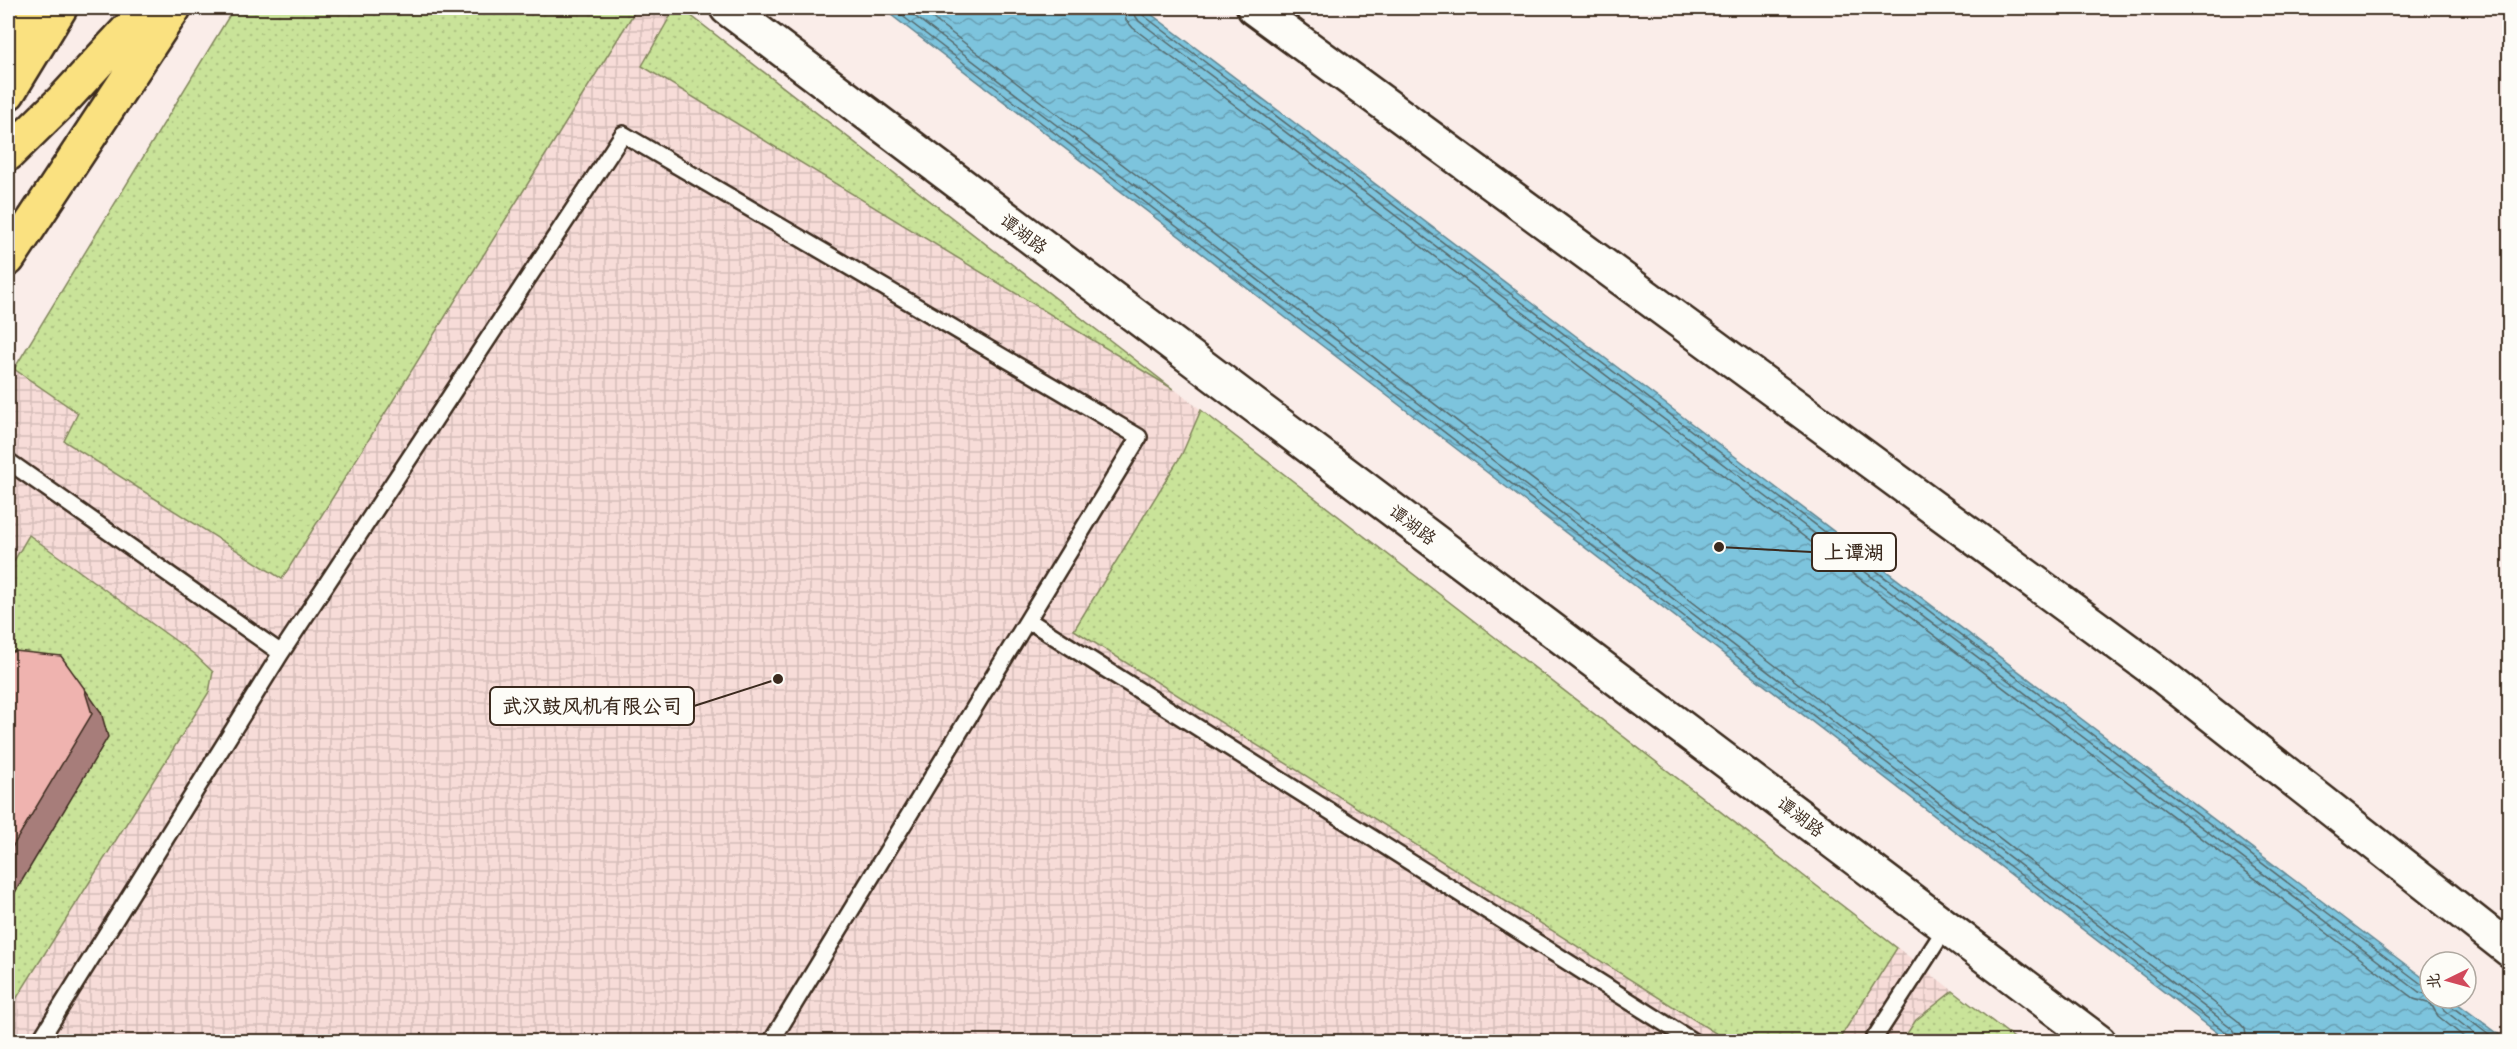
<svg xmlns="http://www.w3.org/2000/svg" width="2517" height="1049" viewBox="0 0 2517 1049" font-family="Mali,'LXGW WenKai TC',sans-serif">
<defs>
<pattern id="industrial-grid" width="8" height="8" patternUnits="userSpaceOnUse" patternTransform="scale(1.5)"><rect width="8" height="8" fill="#f7dcd8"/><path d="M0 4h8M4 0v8" fill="none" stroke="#d5bdb9"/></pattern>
<pattern id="grass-dots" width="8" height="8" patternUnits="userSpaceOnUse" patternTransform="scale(1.5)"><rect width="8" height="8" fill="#c9e399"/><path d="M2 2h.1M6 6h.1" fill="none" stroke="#aec383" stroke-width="1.8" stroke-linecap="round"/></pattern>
<pattern id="water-waves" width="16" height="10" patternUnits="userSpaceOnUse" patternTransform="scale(1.5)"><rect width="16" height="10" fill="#7dc4dd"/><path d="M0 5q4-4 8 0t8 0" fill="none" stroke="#689fb3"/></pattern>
</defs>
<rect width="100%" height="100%" fill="#faede9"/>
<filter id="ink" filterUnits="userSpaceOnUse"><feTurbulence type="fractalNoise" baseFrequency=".0167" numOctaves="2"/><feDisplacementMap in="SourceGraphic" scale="12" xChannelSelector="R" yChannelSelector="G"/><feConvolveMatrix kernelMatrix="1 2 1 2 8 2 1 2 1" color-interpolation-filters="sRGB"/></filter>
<g filter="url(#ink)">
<!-- industrial -->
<path fill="url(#industrial-grid)" d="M234 8H681L2018 1041H8V380Z"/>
<!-- grass -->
<path fill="url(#grass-dots)" stroke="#82865c" stroke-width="1.5" d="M234 8H637L282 579 64 441 78 413 14 369Z
M675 8H681L1173 389 642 66Z
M1201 410 1897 948 1838 1041H1728L1074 630 1182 454Z
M29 535 194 654 213 672 209 692 8 1012V571Z
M1953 991 2018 1041H1902L1916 1020Z"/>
<!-- water -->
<path fill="url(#water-waves)" stroke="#638691" stroke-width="1.5" d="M882 8H1143L2430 983V998H2450L2508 1041H2228Z"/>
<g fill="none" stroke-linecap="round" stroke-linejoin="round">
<!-- shore -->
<path stroke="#55686a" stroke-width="1.5" d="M892 8 2228 1034 2230 1042
M904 8 2232 1028 2237 1035 2238 1042
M919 8 2238 1021 2245 1029 2247 1042
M1124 8 1126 20 1133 28 2414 999 2431 1004 2438 1016 2470 1042
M1133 8 1134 14 1139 21 2419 992 2430 995
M1140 8 1143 15 2424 986 2430 987
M2440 998 2444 1010 2485 1042
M2447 998 2450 1005 2498 1042"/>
<!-- service casing -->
<g stroke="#3b2a1e" stroke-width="20">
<path id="service" d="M8 461 281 653
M1028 620 1694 1042
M39 1042 281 653 623 134 1139 437 771 1042
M1872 1042 1947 926"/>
</g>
<!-- tertiary casing -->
<g stroke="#3b2a1e" stroke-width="38">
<path id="tertiary" d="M727 8 2099 1042
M1254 8 2165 678 2510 950"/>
</g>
<!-- primary casing -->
<g stroke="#3b2a1e" stroke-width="38">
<path id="primary" d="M8 93 60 8
M8 154 65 98 148 8
M8 259 174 8"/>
</g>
<!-- trunk casing -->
<g stroke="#3b2a1e" stroke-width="38">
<path id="trunk" d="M8 35 24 8"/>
</g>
<!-- service -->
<use href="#service" stroke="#fdfcf7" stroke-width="15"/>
<!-- tertiary -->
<use href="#tertiary" stroke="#fdfcf7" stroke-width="33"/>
<!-- primary -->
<use href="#primary" stroke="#fae180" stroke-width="33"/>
<!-- trunk -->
<use href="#trunk" stroke="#fae180" stroke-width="33"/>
</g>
<!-- shaded-wall -->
<path fill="#a77d7a" stroke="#3b2a1e" stroke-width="1.5" d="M84 688 101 712 108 737 8 904V854Z"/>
<!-- building -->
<path fill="#efb3af" stroke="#3b2a1e" stroke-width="1.5" d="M15 651 61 656 84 688 92 714 8 854V654Z"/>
</g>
<g text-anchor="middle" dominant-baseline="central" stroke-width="6" stroke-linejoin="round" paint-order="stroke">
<!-- street labels -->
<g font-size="18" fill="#3b2a1e" stroke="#fdfcf7">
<text transform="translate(1024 233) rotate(37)">谭湖路</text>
<text transform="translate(1413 524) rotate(37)">谭湖路</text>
<text transform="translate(1801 816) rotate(37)">谭湖路</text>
</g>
</g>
<!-- callouts -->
<path fill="none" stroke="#3b2a1e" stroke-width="2" d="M1719 547L1812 552M778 679L694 706"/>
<g fill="#3b2a1e" stroke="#fdfcf7" stroke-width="2">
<circle cx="1719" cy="547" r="6"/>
<circle cx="778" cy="679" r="6"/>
</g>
<g fill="#fdfcf7" stroke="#3b2a1e" stroke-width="2">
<rect x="1812" y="533" width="84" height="38" rx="6"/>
<rect x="490" y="687" width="204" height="38" rx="6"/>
</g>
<g font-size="20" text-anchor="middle" font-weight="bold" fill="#3b2a1e">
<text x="1854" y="559">上谭湖</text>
<text x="592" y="713">武汉鼓风机有限公司</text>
</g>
<!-- margin -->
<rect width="2517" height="1049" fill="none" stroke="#fdfcf7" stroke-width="30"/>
<rect x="15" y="15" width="2487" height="1019" fill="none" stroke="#3b2a1e" stroke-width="2" filter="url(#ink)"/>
<!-- north arrow -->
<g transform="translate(2448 980) rotate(265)"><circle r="28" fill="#fdfcf7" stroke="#afa8a0" stroke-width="1.5"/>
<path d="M0-4.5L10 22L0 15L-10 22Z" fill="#d1495b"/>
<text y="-9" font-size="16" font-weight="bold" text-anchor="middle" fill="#3b2a1e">北</text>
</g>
</svg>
